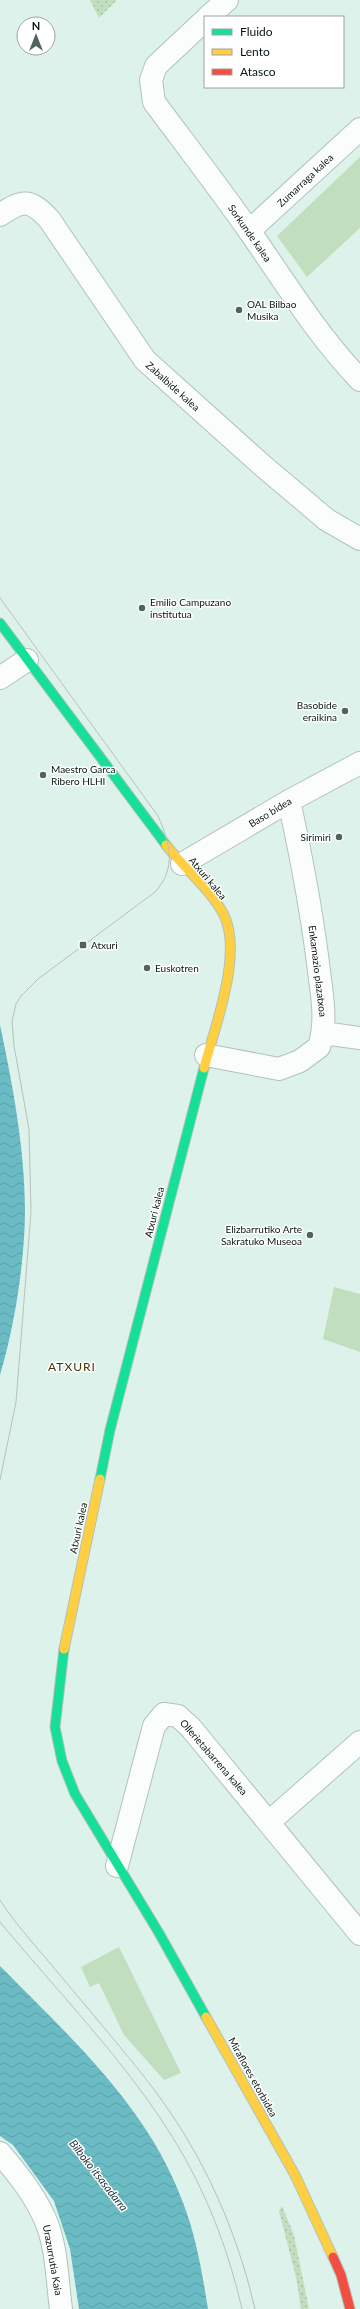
<svg xmlns="http://www.w3.org/2000/svg" width="360" height="2309" viewBox="0 0 360 2309" font-family="Lato,sans-serif">
<defs>
<pattern id="grass-dots" width="8" height="8" patternUnits="userSpaceOnUse"><rect width="8" height="8" fill="#c1dfbe"/><path d="M2 2h.1M6 6h.1" fill="none" stroke="#a4bfa2" stroke-width="1.8" stroke-linecap="round"/></pattern>
<pattern id="water-waves" width="16" height="10" patternUnits="userSpaceOnUse"><rect width="16" height="10" fill="#6bbbc4"/><path d="M0 5q4-4 8 0t8 0" fill="none" stroke="#5ba0a7"/></pattern>
</defs>
<rect width="100%" height="100%" fill="#dcf2ea"/>
<!-- grass -->
<path fill="url(#grass-dots)" d="M90 0H117L99 18Z
M282 2206 294 2235 309 2309H301L296 2277 279 2211Z"/>
<!-- park -->
<path fill="#c1dfbe" d="M360 157V228L307 277 277 236Z
M334 1287 360 1294V1352L323 1339Z
M119 1947 181 2073 164 2080 124 2035 99 1983 90 1987 81 1967Z"/>
<!-- water -->
<path fill="url(#water-waves)" d="M0 1025C14 1091 29 1170 24 1238 21 1283 13 1331 0 1375Z
M0 1966C69 2036 147 2106 182 2200 196 2235 202 2272 208 2309H79L70 2249 54 2201 13 2145 0 2136Z"/>
<g fill="none" stroke-linecap="round" stroke-linejoin="round">
<!-- street casing -->
<g stroke="#b1c2bc" stroke-width="24">
<path id="street" d="M208 17 227 0
M205 20 156 66 151 80 154 102C186 145 219 188 250 232 285 282 317 335 360 380
M0 215C23 199 30 199 49 219L145 360 263 466 327 520 360 539
M249 231 360 129
M0 678 27 660
M182 864 289 801 360 763
M323 1033 360 1038
M206 1055 279 1069 300 1061 319 1047C328 1019 321 991 318 963 311 908 301 855 289 801
M269 1822 360 1742
M117 1866 154 1726 164 1714 178 1716 191 1728 360 1934
M0 2153C17 2173 34 2194 45 2219 57 2246 57 2280 61 2309"/>
</g>
<!-- fast casing -->
<g stroke="#b1c2bc" stroke-width="11">
<path id="fast" d="M0 623 166 845
M100 1479 110 1430 204 1068
M64 1649 55 1727 62 1761 75 1794 159 1933 206 2017"/>
</g>
<!-- slow casing -->
<g stroke="#b1c2bc" stroke-width="11">
<path id="slow" d="M166 845C184 868 209 888 223 913 244 952 215 1026 204 1068
M64 1649 100 1479
M206 2017 295 2175 333 2257"/>
</g>
<!-- jam casing -->
<g stroke="#b1c2bc" stroke-width="11">
<path id="jam" d="M333 2257 341 2275 350 2309"/>
</g>
<!-- street -->
<use href="#street" stroke="#fafdfc" stroke-width="22"/>
<!-- fast -->
<use href="#fast" stroke="#16e098" stroke-width="9"/>
<!-- slow -->
<use href="#slow" stroke="#ffcf43" stroke-width="9"/>
<!-- jam -->
<use href="#jam" stroke="#f24e42" stroke-width="9"/>
<!-- tram -->
<path stroke="#bac0be" stroke-width="1" d="M0 598 158 816C170 843 177 868 155 892L38 979 21 996 16 1004 12 1021 14 1046 29 1129 31 1212 16 1402 0 1480
M0 1900C14 1922 32 1942 49 1962 79 1998 109 2033 138 2069 196 2140 234 2219 255 2309
M0 1922C62 1997 139 2075 186 2160 212 2207 230 2257 242 2309"/>
</g>
<!-- markers -->
<g fill="#52635e" stroke="#fff" stroke-width="1.5">
<circle cx="239" cy="310" r="4"/>
<circle cx="142" cy="608" r="4"/>
<circle cx="345" cy="711" r="4"/>
<circle cx="43" cy="775" r="4"/>
<circle cx="339" cy="837" r="4"/>
<rect x="79" y="941" width="8" height="8" rx="2"/>
<circle cx="147" cy="968" r="4"/>
<circle cx="310" cy="1235" r="4"/>
</g>
<g text-anchor="middle" dominant-baseline="central" stroke-width="3" stroke-linejoin="round" paint-order="stroke">
<!-- street labels -->
<g font-size="10" fill="#071612" stroke="#fff">
<text transform="translate(305 180) rotate(-43)">Zumarraga kalea</text>
<text transform="translate(250 233) rotate(55)">Sorkunde kalea</text>
<text transform="translate(173 386) rotate(42)">Zabalbide kalea</text>
<text transform="translate(270 812) rotate(-31)">Baso bidea</text>
<text transform="translate(208 878) rotate(50)">Atxuri kalea</text>
<text transform="translate(318 971) rotate(83)">Enkarnazio plazatxoa</text>
<text transform="translate(154 1212) rotate(-76)">Atxuri kalea</text>
<text transform="translate(78 1528) rotate(-78)">Atxuri kalea</text>
<text transform="translate(214 1757) rotate(49)">Ollerietabarrena kalea</text>
<text transform="translate(253 2077) rotate(61)">Miraflores etorbidea</text>
<text transform="translate(53 2260) rotate(80)">Urazurrutia Kaia</text>
</g>
<!-- poi labels -->
<g font-size="10" fill="#071612" stroke="#fff" text-anchor="start">
<text x="247" y="304">OAL Bilbao<tspan x="247" dy="12">Musika</tspan></text>
<text x="150" y="602">Emilio Campuzano<tspan x="150" dy="12">institutua</tspan></text>
<text x="337" y="705" text-anchor="end">Basobide<tspan x="337" dy="12">eraikina</tspan></text>
<text x="51" y="769">Maestro Garca<tspan x="51" dy="12">Ribero HLHI</tspan></text>
<text x="331" y="837" text-anchor="end">Sirimiri</text>
<text x="91" y="945">Atxuri</text>
<text x="155" y="968">Euskotren</text>
<text x="302" y="1229" text-anchor="end">Elizbarrutiko Arte<tspan x="302" dy="12">Sakratuko Museoa</tspan></text>
</g>
<!-- water labels -->
<g font-size="11" font-style="italic" fill="#193034" stroke="#fff">
<text transform="translate(99 2175) rotate(52)">Bilboko itsasadarra</text>
</g>
<!-- quarter labels -->
<g font-size="12" letter-spacing="1" fill="#47330c" stroke="#fff">
<text x="72" y="1366">ATXURI</text>
</g>
</g>
<!-- legend -->
<rect x="204" y="16" width="140" height="72" fill="#ffffff" stroke="#9ca2a0"/>
<rect x="212" y="29" width="20" height="6" fill="#16e098" stroke="#9ca2a0"/>
<text x="240" y="36" font-size="12" fill="#071612">Fluido</text>
<rect x="212" y="49" width="20" height="6" fill="#ffcf43" stroke="#9ca2a0"/>
<text x="240" y="56" font-size="12" fill="#071612">Lento</text>
<rect x="212" y="69" width="20" height="6" fill="#f24e42" stroke="#9ca2a0"/>
<text x="240" y="76" font-size="12" fill="#071612">Atasco</text>
<!-- north arrow -->
<g transform="translate(36 36)"><circle r="19" fill="#ffffff" stroke="#9ca2a0"/>
<path d="M0-3L7 15L0 10L-7 15Z" fill="#52635e"/>
<text y="-6" font-size="11" font-weight="bold" text-anchor="middle" fill="#071612">N</text>
</g>
</svg>
